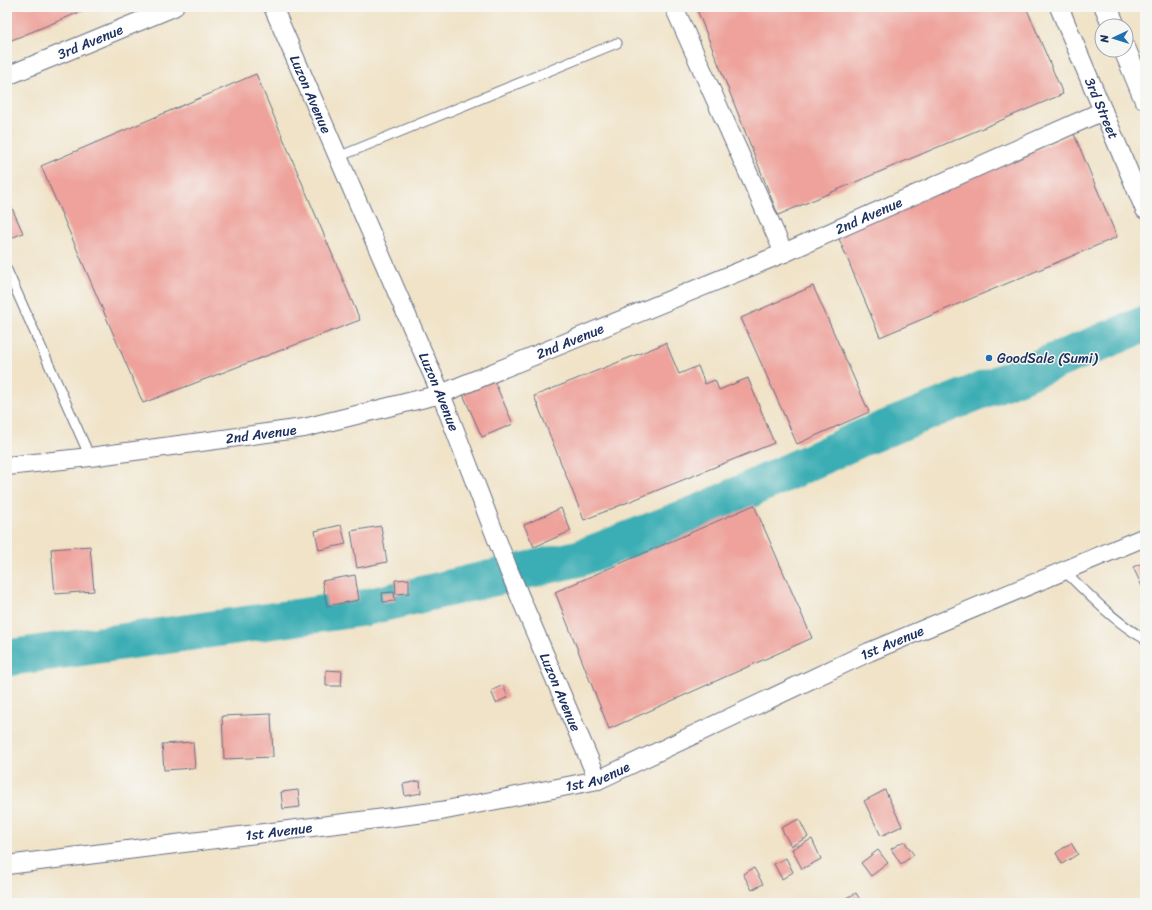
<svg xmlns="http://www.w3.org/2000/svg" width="1152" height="910" viewBox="0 0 1152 910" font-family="Sriracha,sans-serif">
<rect width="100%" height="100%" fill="#f6f6f2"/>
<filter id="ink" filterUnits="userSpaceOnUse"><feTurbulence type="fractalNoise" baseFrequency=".025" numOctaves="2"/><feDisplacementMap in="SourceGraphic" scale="8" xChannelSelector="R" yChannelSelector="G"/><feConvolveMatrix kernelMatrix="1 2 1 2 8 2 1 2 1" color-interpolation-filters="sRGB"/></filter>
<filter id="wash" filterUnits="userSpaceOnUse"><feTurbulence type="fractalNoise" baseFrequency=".012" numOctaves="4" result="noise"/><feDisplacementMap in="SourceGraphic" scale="16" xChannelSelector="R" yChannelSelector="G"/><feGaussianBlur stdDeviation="0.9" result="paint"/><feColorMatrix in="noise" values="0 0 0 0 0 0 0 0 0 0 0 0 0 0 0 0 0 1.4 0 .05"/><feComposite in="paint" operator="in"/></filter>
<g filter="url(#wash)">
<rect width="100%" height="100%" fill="#f0e3c8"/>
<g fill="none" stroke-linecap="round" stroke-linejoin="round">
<!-- river -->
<path stroke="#3badb4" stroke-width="37" d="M7 658 363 608 580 558 703 511 862 438 1063 358 1145 324"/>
</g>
<g id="blocks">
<!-- building -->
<path fill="#eea29b" d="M7 7H92L7 42Z
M696 7H1026L1063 94 778 215Z
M256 74 360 320 143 403 41 166Z
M1074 134 1117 237 880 337 837 234Z
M7 197 23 233 7 240Z
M813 286 869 412 797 444 741 318Z
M666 343 679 374 698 366 705 384 715 380 719 390 748 378 774 443 584 520 534 396Z
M492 376 513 424 482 437 461 390Z
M754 505 812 638 609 729 555 592Z
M561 508 571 531 534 547 524 525Z
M341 525 346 544 319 550 315 531Z
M381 526 387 562 357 568 351 531Z
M90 546 94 591 55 594 51 549Z
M1145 562V593L1133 567Z
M355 575 359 600 327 606 322 581Z
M409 579V593L396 594 395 580Z
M394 592 395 601 383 602 382 593Z
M7 608H8L10 628H7Z
M326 670 342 671 341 686H326Z
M503 685 508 697 496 703 491 691Z
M271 714 273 757 224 759 222 716Z
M193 742 195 768 164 770 162 744Z
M420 781 421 793 405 796 403 784Z
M298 790 300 807 283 809 281 792Z
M885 790 902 826 881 836 864 801Z
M799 819 808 837 791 846 781 828Z
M812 839 821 859 802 869 792 849Z
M904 841 914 855 901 864 891 849Z
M1071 843 1078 854 1062 864 1056 853Z
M878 850 888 863 871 876 861 863Z
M786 858 793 872 782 879 774 864Z
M754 868 763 884 752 890 743 874Z
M856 893 862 903H843L842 900Z"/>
</g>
</g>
<g filter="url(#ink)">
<use href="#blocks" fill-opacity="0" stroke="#666e83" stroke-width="1"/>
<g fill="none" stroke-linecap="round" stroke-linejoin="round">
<!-- service casing -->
<g stroke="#666e83" stroke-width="11">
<path id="service" d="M338 157 617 43
M7 270 90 457
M1064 571C1090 595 1114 622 1145 639"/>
</g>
<!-- minor casing -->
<g stroke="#666e83" stroke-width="20">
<g id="minor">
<path id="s1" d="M273 7 441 394 509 571 598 780"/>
<path d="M674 7 784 253"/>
<path id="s2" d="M1059 7 1145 210"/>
<path id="s3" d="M7 76 174 7"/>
<path id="s4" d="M7 466 90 457 304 428 441 394 784 253 1103 111"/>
<path id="s5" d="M7 865 441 811 598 780 869 652 1145 537"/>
</g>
</g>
<!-- primary casing -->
<g stroke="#666e83" stroke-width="24">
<path id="primary" d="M1106 7 1114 26
M1125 50 1145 98"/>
</g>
<!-- service -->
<use href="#service" stroke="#fff" stroke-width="9"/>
<!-- minor -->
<use href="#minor" stroke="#fff" stroke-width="18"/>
<!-- primary -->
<use href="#primary" stroke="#fff" stroke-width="22"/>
</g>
</g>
<!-- markers -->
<circle fill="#1f6fb2" stroke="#f6f6f2" stroke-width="1.5" cx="989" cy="358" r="4"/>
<g text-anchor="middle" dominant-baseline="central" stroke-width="3" stroke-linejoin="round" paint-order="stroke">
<!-- street labels -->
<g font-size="14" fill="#1b2f5e" stroke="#f6f6f2">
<text stroke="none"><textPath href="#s3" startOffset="90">3rd Avenue</textPath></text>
<text stroke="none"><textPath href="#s1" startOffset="95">Luzon Avenue</textPath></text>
<text stroke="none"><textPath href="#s2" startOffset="110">3rd Street</textPath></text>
<text stroke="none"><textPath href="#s4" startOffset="904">2nd Avenue</textPath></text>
<text stroke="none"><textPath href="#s4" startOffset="580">2nd Avenue</textPath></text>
<text stroke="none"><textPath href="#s1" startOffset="419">Luzon Avenue</textPath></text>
<text stroke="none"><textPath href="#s4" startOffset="256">2nd Avenue</textPath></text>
<text stroke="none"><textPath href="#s5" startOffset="922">1st Avenue</textPath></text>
<text stroke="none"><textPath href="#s1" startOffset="743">Luzon Avenue</textPath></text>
<text stroke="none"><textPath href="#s5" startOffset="598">1st Avenue</textPath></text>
<text stroke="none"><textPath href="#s5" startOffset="274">1st Avenue</textPath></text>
</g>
<!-- poi labels -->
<g font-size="14" fill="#1b2f5e" stroke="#f6f6f2" text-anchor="start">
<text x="997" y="358">GoodSale (Sumi)</text>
</g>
</g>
<!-- margin -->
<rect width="1152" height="910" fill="none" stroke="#f6f6f2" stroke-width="24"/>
<!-- north arrow -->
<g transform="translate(1114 38) rotate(266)"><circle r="19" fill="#f6f6f2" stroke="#9ea6b7"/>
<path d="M0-3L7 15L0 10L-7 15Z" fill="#1f6fb2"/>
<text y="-6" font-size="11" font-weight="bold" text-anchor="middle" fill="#1b2f5e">N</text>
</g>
</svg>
